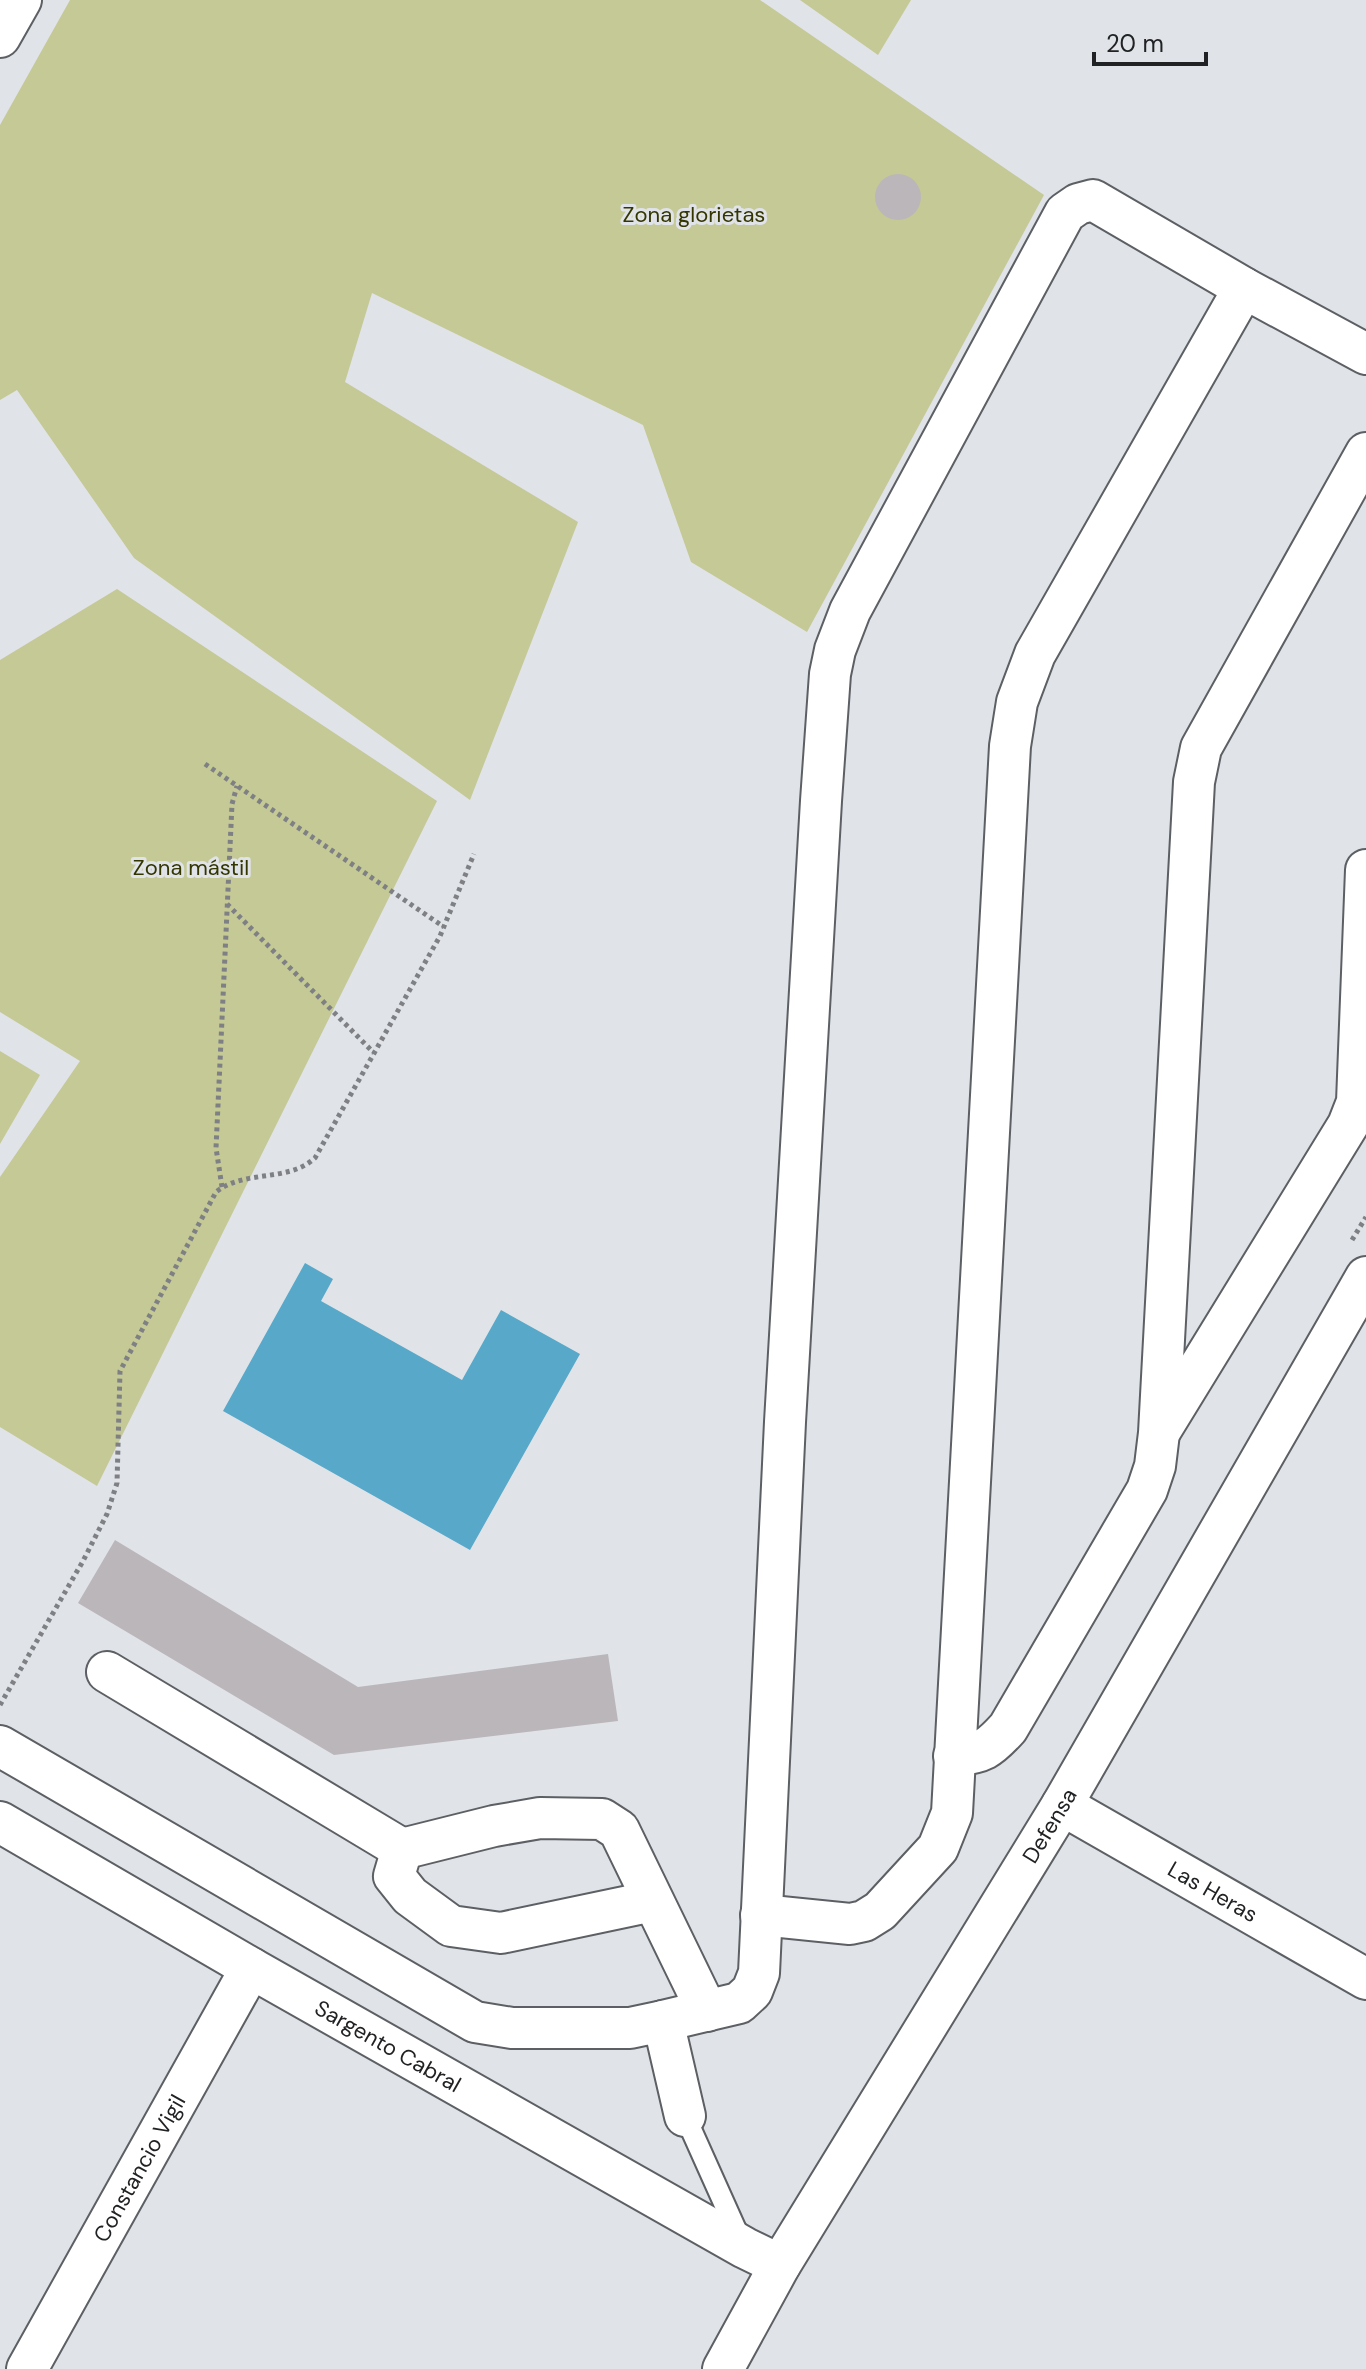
<svg xmlns="http://www.w3.org/2000/svg" width="1366" height="2369" viewBox="0 0 1366 2369" font-family="'DM Sans',sans-serif">
<rect width="100%" height="100%" fill="#e0e3e8"/>
<!-- green -->
<path fill="#c5c996" d="M70 0H760L1044 195 807 632 691 562 643 425 372 293 345 382 578 522 470 800 134 558 17 390 0 400V125Z
M800 0H911L878 55Z
M117 589 437 801 97 1486 0 1427V1177L80 1061 0 1012V660Z
M0 1051 40 1075 0 1144Z"/>
<!-- water -->
<path fill="#57a8c9" d="M305 1263 333 1279 321 1301 462 1380 501 1310 580 1354 470 1550 223 1411Z"/>
<!-- building -->
<path fill="#bbb6ba" d="M875 197a23 23 0 1 1 46 0a23 23 0 1 1-46 0Z
M115 1540 358 1687 608 1654 618 1721 334 1755 78 1603Z"/>
<g fill="none" stroke-linecap="round" stroke-linejoin="round">
<!-- service casing -->
<g stroke="#5c5f63" stroke-width="24">
<path id="service" d="M685 2116 741 2241"/>
</g>
<!-- minor casing -->
<g stroke="#5c5f63" stroke-width="44">
<g id="minor">
<path d="M0 37 21 0"/>
<path d="M1162 1428 1348 1125 1357 1102 1366 870"/>
<path d="M107 1672 402 1849"/>
<path d="M0 1746 475 2022 512 2028H630L663 2021 685 2116"/>
<path d="M954 1756C983 1753 989 1749 1008 1728L1147 1490 1155 1466 1159 1433 1194 782 1201 748 1366 453"/>
<path id="s1" d="M1062 1805 1366 1979"/>
<path id="s2" d="M0 1822 251 1968 745 2248 780 2265"/>
<path d="M653 1901 501 1933 451 1926 410 1896 394 1876 402 1849 494 1826 540 1818 602 1819 619 1830 707 2011"/>
<path d="M761 1915 850 1924 864 1921 880 1911 938 1848 952 1813 1010 746 1017 702 1035 654 1244 288"/>
<path d="M663 2021 739 2003 752 1991 759 1973 785 1422 821 801 830 674 835 650 850 611 1065 213 1078 204 1093 200 1244 288 1366 354"/>
<path id="s3" d="M27 2369 251 1968"/>
<path id="s4" d="M723 2369 780 2265 1062 1805 1366 1277"/>
</g>
</g>
<!-- path -->
<path stroke="#7e8084" stroke-width="5" stroke-dasharray="4 4" stroke-linecap="butt" d="M205 764 444 927
M227 904 374 1053
M222 1187 216 1148 232 804 237 786
M1352 1240 1366 1217
M0 1705 83 1561 107 1514 117 1483 120 1371 216 1192C245 1169 287 1183 315 1158L440 936 474 854"/>
<!-- service -->
<use href="#service" stroke="#fff" stroke-width="20"/>
<!-- minor -->
<use href="#minor" stroke="#fff" stroke-width="40"/>
</g>
<g text-anchor="middle" dominant-baseline="central" stroke-width="6" stroke-linejoin="round" paint-order="stroke">
<!-- park labels -->
<g font-size="22" fill="#343600" stroke="#e0e3e8">
<text x="694" y="214">Zona glorietas</text>
<text x="191" y="867">Zona mástil</text>
</g>
<!-- street labels -->
<g font-size="22" fill="#212224" stroke="#e0e3e8">
<text stroke="none"><textPath href="#s4" startOffset="634">Defensa</textPath></text>
<text stroke="none"><textPath href="#s1" startOffset="174">Las Heras</textPath></text>
<text stroke="none"><textPath href="#s2" startOffset="448">Sargento Cabral</textPath></text>
<text stroke="none"><textPath href="#s3" startOffset="230">Constancio Vigil</textPath></text>
</g>
</g>
<!-- scale -->
<path d="M1094 52v12h112v-12" fill="none" stroke="#212224" stroke-width="4"/>
<text x="1106" y="52" font-size="24" fill="#212224" stroke="#e0e3e8" stroke-width="6" paint-order="stroke">20 m</text>
</svg>
